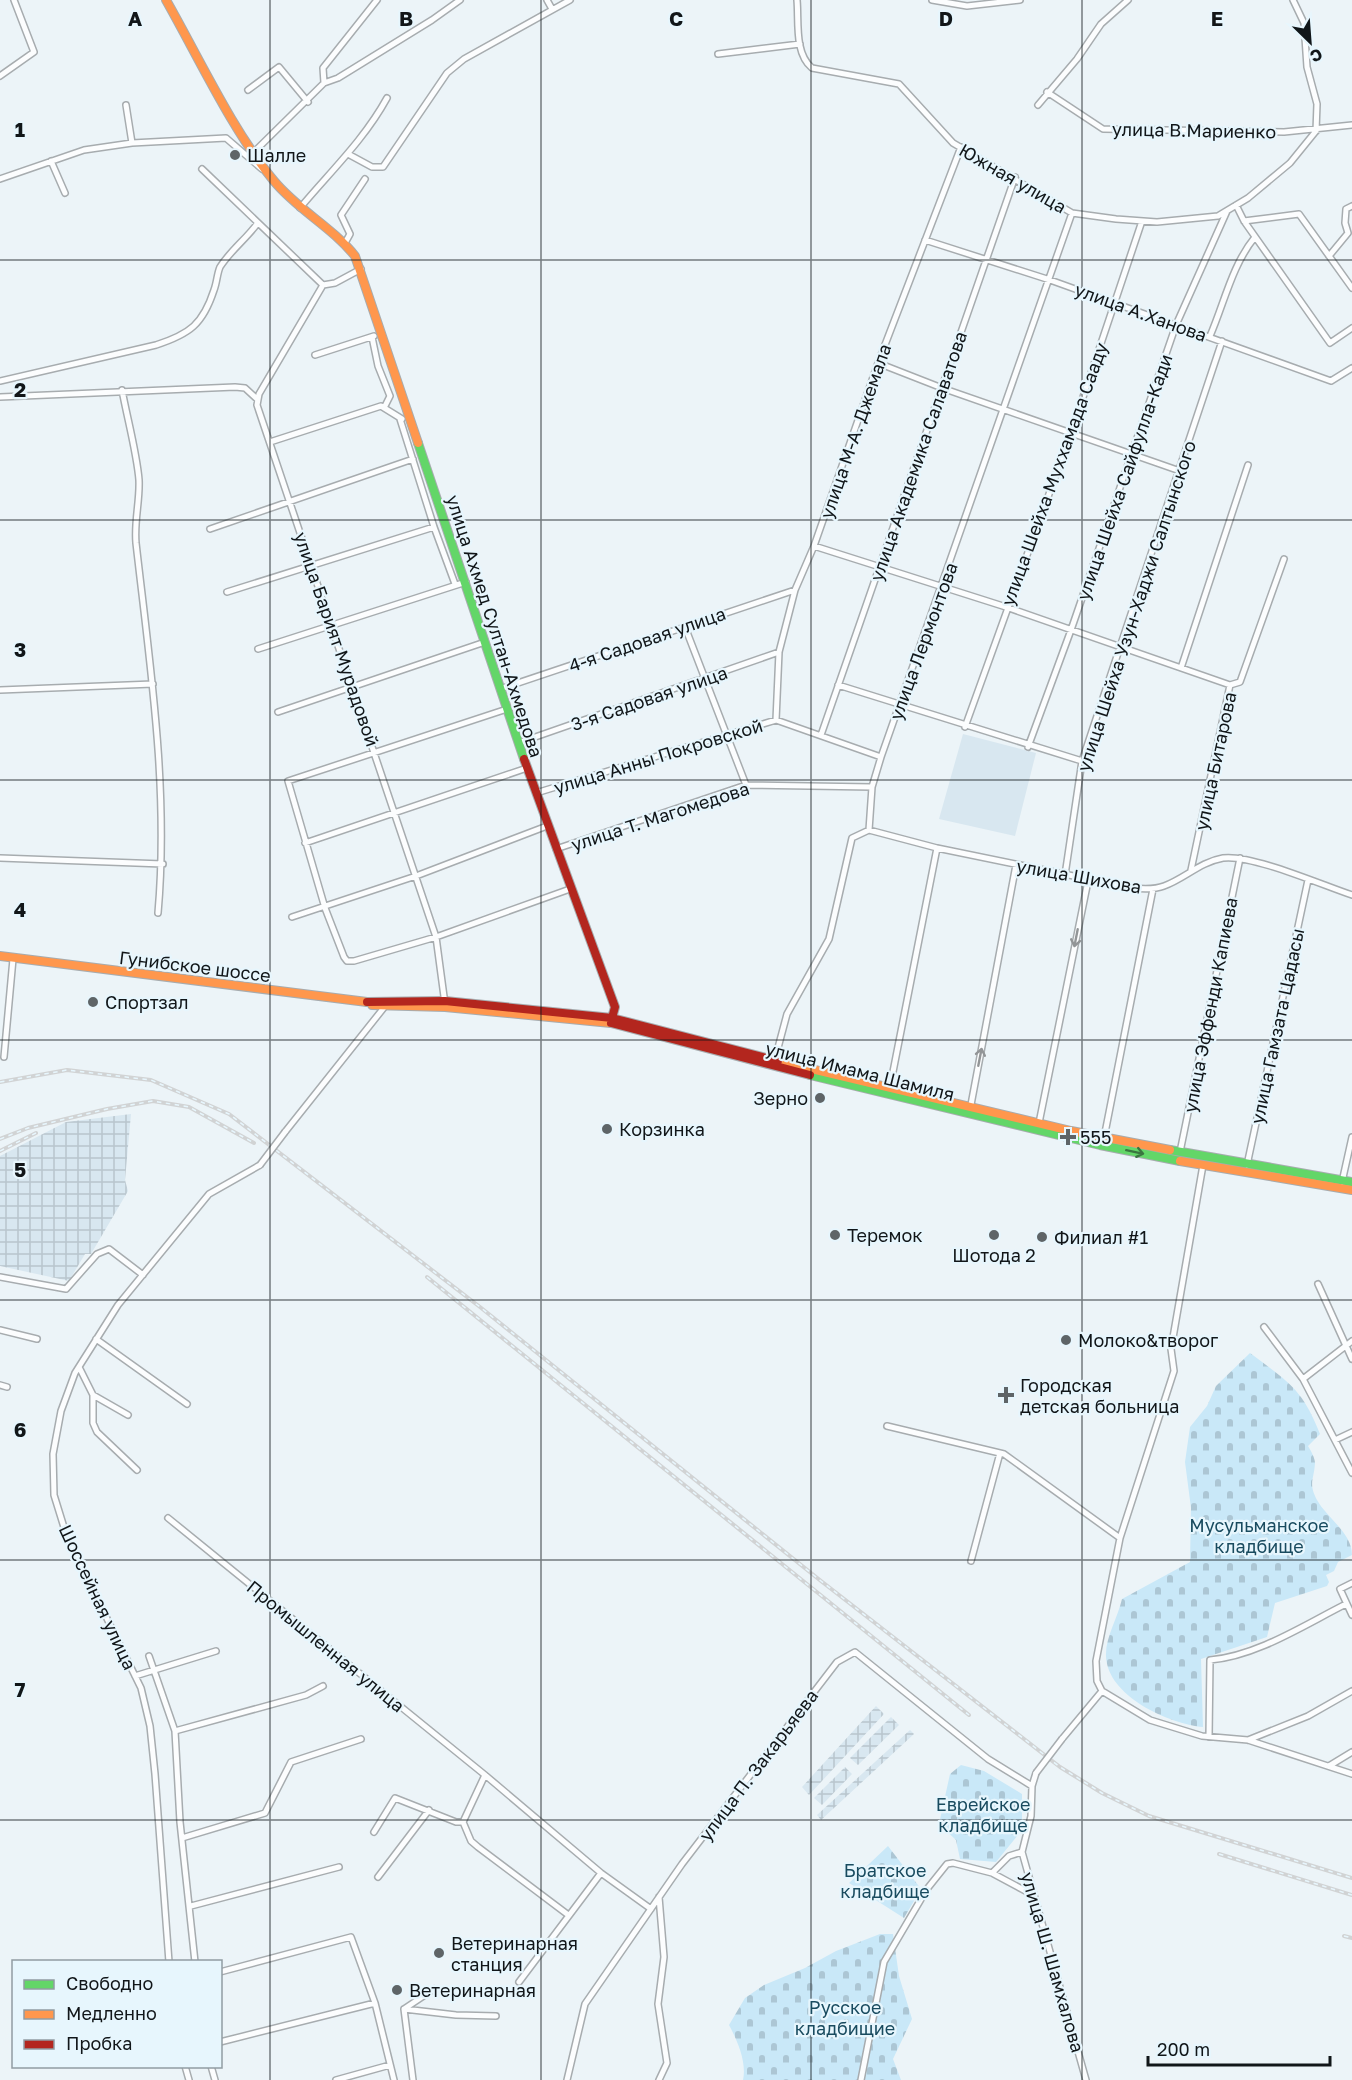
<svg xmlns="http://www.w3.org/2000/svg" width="1352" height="2080" viewBox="0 0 1352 2080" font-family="'Golos Text',sans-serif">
<defs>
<pattern id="industrial-grid" width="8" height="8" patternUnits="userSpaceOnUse" patternTransform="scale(1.5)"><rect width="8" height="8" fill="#d8e7f0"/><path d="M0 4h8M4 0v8" fill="none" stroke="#b8c5cd"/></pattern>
<pattern id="cemetery-stones" width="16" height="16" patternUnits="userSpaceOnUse" patternTransform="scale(1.5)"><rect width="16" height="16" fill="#c9e8f8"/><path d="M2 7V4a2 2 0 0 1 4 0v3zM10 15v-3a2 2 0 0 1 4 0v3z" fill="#acc6d4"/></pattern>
</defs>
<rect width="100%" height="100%" fill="#ecf4f8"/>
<!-- built -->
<path fill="#d8e7f0" d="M963 734 1036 753 1015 836 939 819Z"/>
<!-- industrial -->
<path fill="url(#industrial-grid)" d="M131 1114 125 1180 128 1191 91 1254H85L69 1281 0 1266V1156L66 1122Z
M876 1706 884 1714 809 1795 802 1787Z
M891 1717 899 1725 858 1765 850 1758Z
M910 1730 914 1734 821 1820 817 1815Z
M845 1767 852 1774 822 1805 814 1798Z"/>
<!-- cemetery -->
<path fill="url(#cemetery-stones)" d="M1250 1353C1288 1382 1302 1388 1320 1434L1308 1446C1311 1451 1315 1458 1315 1463 1314 1480 1308 1483 1317 1500 1327 1518 1352 1533 1352 1555L1338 1562 1334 1571 1326 1575 1329 1582 1327 1586 1275 1603 1267 1637 1201 1659 1203 1727C1169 1724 1107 1696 1106 1656 1105 1638 1118 1617 1122 1599L1190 1562 1191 1508 1185 1462 1190 1427 1207 1406 1216 1386Z
M961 1765 984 1771 1022 1794V1830L996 1862 960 1859 956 1840 939 1824 950 1774Z
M888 1846 921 1889 904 1918 849 1883Z
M880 1934H893L899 1976 912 2019 893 2059 901 2080H743C747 2062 737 2040 729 2025L745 1998 764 1985 805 1968 836 1951Z"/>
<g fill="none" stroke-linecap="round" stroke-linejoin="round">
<!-- street casing -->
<g stroke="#a7acaf" stroke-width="8">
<path id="street" d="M547 0 552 9
M797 0C799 21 794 53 812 68L899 84 953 143 1072 213 1116 219 1157 222 1218 216 1248 198 1290 163 1316 131
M932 0 967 6 1020 0
M1293 0 1304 23 1307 67 1317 104 1316 131
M718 54 800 44
M0 76 34 52 14 0
M324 83 338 78 432 20 460 0
M248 90 279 67 308 102
M1047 92 1103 129 1284 132 1352 125
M126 105 132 143
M1038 105 1077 59 1101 24 1128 0
M253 153 324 83 323 68 377 0
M348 154 372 167H383L447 73 464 59 570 0
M51 161 65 193
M202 169 323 285 335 283 361 269
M0 179 84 150 132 143 226 138 262 169
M1236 205 1244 221 1330 343 1352 328
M300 208C330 172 364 140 387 98
M1244 221 1299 214 1352 288
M925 240 1050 280 1331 381 1352 368
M345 243 350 234 341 215 365 179
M1329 256 1348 233 1345 223 1346 209 1352 206
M323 285 259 394 257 405 436 937 445 1004
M1210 336C1224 304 1232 265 1255 237
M372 337 378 366 390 396 385 406
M315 355 374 336
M878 363 942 388 1180 471
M0 381 156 345C190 334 203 324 214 290 217 282 217 274 220 267 230 251 246 239 257 224
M122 390C127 417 137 454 139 480 140 501 134 521 136 543 150 666 169 789 158 913
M0 397 235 387 245 388 257 399
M400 419 434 527 455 584
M270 442 381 406 402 419
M210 529 413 459
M814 546 1006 607 1230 685
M227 592 434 527
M685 627 746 785
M258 649 466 582
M1181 668 1248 465
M838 685 1082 761
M500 689 795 590
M0 690 153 684
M507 709 288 781 325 908 344 957 347 961H354L436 937 570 889
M278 712 485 642
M776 720 779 652 795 590 814 546 878 363 961 147
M965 727 1071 433 1142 221
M821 735 1015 177
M518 743 779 652
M1028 747 1071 630 1176 325 1227 211
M536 793 776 720 881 757
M869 830 872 787 881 757 1072 213
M869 830 937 848 1132 888C1142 889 1154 890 1164 886 1184 879 1200 862 1223 858 1251 854 1322 885 1352 895
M305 843 527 768
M556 849 746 785 872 787
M0 858 163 864
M1191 870 1230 685 1240 682 1284 559
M1065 875 1082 761 1222 341
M292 917 416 876 547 826
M4 1057 13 959
M775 1059 787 1014 829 939 852 838 869 830
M890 1087 937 848
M970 1110 1016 865
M1039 1123 1088 881
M285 1132 386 1005
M1104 1138 1153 889
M1180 1152 1240 858
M1203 1165 1171 1349 1174 1371 1120 1538 1096 1661 1097 1681 1102 1691 1150 1720 1202 1736 1248 1740 1352 1774
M1247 1165 1308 880
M1342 1182 1352 1137
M0 1277 66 1289 97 1254 109 1249 143 1275
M1318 1284 1352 1359
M1264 1327 1303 1379 1352 1473
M0 1330 37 1339
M96 1339 187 1404
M79 1367 93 1395V1423L97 1432 137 1470
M1303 1379 1352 1341
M0 1385 7 1387
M93 1395 128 1415
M887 1426 1004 1454 1120 1538
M1335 1440 1352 1432
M168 1518 485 1775 601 1873 651 1909
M971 1561 1000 1453
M1352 1583 1340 1589 1352 1615
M149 1656 175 1731 180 1822 195 1962
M135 1676 216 1651
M175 1731 306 1695 323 1686
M1209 1737 1210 1660C1257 1656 1304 1625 1346 1604
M1062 1739 1102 1691
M1248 1740 1308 1716 1352 1691
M1329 1766 1352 1752
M1036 1773 1032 1786 1031 1816 1022 1852 1086 2080
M463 1822 471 1841 478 1847 567 1914
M374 1832 395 1798 456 1822H463L485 1775
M182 1838 265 1813 291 1762 361 1739
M992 1873 1009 1856 1022 1852
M378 1877 429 1810
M191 1906 339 1867
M169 1962 155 1774 150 1726 141 1688 67 1537 54 1495 53 1454 61 1411 75 1373 118 1305 209 1194 260 1165
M220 1972 351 1937 375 2003 394 2080
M519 1982 601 1873
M404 2009 456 2015 496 2016
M220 2042 375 2003
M185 2066 189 2080
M211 2066 215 2080
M336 2080 390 2065
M413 2080 404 2009 434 1989
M567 2080 585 2004 682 1864 837 1662 855 1652 988 1759 1032 1786
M659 2080 667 2063 658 2004 664 1957 659 1897
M861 2080 884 1962 927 1889 947 1864 953 1863 992 1873 1033 1895"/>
</g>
<!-- fast casing -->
<g stroke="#a7acaf" stroke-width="10">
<path id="fast" d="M418 443 524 759
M810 1075 1100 1145 1180 1161
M1170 1150 1352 1182"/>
</g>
<!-- slow casing -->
<g stroke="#a7acaf" stroke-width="10">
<path id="slow" d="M166 0C199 58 232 130 274 181 298 210 332 227 355 256L418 443
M0 956 367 1002
M372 1005 445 1007 611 1023
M778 1061 1071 1131 1170 1150
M1180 1161 1352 1190"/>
</g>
<!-- jam casing -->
<g stroke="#a7acaf" stroke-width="10">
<path id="jam" d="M524 759 615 1007 612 1018
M367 1002 445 1001 612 1018 778 1061
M611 1023 810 1075"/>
</g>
<!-- street -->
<use href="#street" stroke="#fcfdfe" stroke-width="5"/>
<!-- fast -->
<use href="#fast" stroke="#63d668" stroke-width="8"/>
<!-- slow -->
<use href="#slow" stroke="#ff974d" stroke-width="8"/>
<!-- jam -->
<use href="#jam" stroke="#b3261e" stroke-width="8"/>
<!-- rail casing -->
<g stroke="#d1d3d4" stroke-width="4">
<path id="rail" d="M0 1082 67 1070 151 1080 229 1114 480 1307 821 1581 1060 1767 1102 1793 1149 1816 1352 1878
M0 1139 28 1128 107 1109 153 1101 189 1107 254 1143
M0 1151 36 1133
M427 1277 969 1715
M1219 1854 1352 1895
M1344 1936 1352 1938"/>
</g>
<!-- rail -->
<use href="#rail" stroke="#e7f6fd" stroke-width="1.5" stroke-dasharray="4.5" stroke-linecap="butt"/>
<!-- street-bridge casing -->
<g stroke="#a7acaf" stroke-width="8" stroke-linecap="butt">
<path id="street-bridge" d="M260 1165 285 1132
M1036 1773 1062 1739"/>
</g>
<!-- street-bridge -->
<use href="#street-bridge" stroke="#fcfdfe" stroke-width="5"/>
</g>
<!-- one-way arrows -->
<defs><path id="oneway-shaft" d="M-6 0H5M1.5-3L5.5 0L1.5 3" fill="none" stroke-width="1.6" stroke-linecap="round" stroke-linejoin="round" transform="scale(1.5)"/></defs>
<g stroke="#929597">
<use href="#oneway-shaft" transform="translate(1076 938) rotate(101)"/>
<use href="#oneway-shaft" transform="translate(980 1057) rotate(-79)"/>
</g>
<use stroke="#3a7640" href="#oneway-shaft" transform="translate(1135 1152) rotate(12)"/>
<!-- grid -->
<path fill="none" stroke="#111619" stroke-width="1.5" stroke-opacity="0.55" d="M270 0V2080M541 0V2080M811 0V2080M1082 0V2080M0 260H1352M0 520H1352M0 780H1352M0 1040H1352M0 1300H1352M0 1560H1352M0 1820H1352"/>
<!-- markers -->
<g fill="#5e6467" stroke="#e7f6fd" stroke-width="2">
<circle cx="235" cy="155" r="6"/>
<circle cx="93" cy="1002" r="6"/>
<circle cx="820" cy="1098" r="6"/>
<circle cx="607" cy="1129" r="6"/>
<path d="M1065 1128h6v6h6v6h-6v6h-6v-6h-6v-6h6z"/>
<circle cx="835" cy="1235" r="6"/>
<circle cx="994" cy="1235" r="6"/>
<circle cx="1042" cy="1237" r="6"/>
<circle cx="1066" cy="1340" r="6"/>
<path d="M1003 1386h6v6h6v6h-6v6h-6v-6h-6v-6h6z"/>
<circle cx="439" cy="1953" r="6"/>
<circle cx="397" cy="1990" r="6"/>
</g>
<g text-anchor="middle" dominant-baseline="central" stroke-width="4.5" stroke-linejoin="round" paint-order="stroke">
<!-- street labels -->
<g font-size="18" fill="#111619" stroke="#e7f6fd">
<text transform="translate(1194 130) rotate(1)">улица В.Мариенко</text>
<text transform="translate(1013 178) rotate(30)">Южная улица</text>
<text transform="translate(1141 312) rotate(20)">улица А.Ханова</text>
<text transform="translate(855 431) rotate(-71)">улица М-А. Джемала</text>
<text transform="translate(918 456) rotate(-71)">улица Академика Салаватова</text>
<text transform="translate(1054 474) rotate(-70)">улица Шейха Муххамада Сааду</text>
<text transform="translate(1124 477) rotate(-71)">улица Шейха Сайфулла-Кади</text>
<text transform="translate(1136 606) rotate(-72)">улица Шейха Узун-Хаджи Салтынского</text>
<text transform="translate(495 626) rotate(72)">улица Ахмед Султан-Ахмедова</text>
<text transform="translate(337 639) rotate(71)">улица Барият Мурадовой</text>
<text transform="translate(647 639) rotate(-19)">4-я Садовая улица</text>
<text transform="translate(923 641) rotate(-70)">улица Лермонтова</text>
<text transform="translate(649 698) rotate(-19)">3-я Садовая улица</text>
<text transform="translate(658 756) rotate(-17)">улица Анны Покровской</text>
<text transform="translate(1215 761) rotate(-78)">улица Битарова</text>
<text transform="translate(660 816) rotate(-18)">улица Т. Магомедова</text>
<text transform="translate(1079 876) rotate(10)">улица Шихова</text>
<text transform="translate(195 966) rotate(7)">Гунибское шоссе</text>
<text transform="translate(1210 1005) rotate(-79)">улица Эффенди Капиева</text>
<text transform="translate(1277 1026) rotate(-78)">улица Гамзата Цадасы</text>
<text transform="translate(860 1071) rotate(14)">улица Имама Шамиля</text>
<text transform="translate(98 1597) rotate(65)">Шоссейная улица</text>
<text transform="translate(326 1646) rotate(39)">Промышленная улица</text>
<text transform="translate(758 1765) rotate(-53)">улица П. Закарьяева</text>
<text transform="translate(1053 1962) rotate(74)">улица Ш. Шамхалова</text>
</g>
<!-- poi labels -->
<g font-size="18" fill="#111619" stroke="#e7f6fd" text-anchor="start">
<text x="247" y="155">Шалле</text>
<text x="105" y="1002">Спортзал</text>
<text x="808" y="1098" text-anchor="end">Зерно</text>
<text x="619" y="1129">Корзинка</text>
<text x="1080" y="1137">555</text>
<text x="847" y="1235">Теремок</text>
<text x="1054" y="1237">Филиал #1</text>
<text x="994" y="1255" text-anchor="middle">Шотода 2</text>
<text x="1078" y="1340">Молоко&amp;творог</text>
<text x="1020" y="1385">Городская<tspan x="1020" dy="21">детская больница</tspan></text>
<text x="451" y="1943">Ветеринарная<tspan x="451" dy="21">станция</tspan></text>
<text x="409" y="1990">Ветеринарная</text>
</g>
<!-- park labels -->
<g font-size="18" fill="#194b5f" stroke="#e7f6fd">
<text x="1259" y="1525">Мусульманское<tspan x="1259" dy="21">кладбище</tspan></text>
<text x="983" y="1804">Еврейское<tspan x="983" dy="21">кладбище</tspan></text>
<text x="885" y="1870">Братское<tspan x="885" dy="21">кладбище</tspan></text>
<text x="845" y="2007">Русское<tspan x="845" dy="21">кладбищие</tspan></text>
</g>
</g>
<g font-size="20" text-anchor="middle" font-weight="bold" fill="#111619" stroke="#e7f6fd" stroke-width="4.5" stroke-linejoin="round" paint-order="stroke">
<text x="135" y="26">A</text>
<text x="406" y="26">B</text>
<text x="676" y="26">C</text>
<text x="946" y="26">D</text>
<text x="1217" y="26">E</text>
<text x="20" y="137">1</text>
<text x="20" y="397">2</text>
<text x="20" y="657">3</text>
<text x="20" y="917">4</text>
<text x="20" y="1177">5</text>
<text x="20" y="1437">6</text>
<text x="20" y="1697">7</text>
</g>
<!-- legend -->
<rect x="12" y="1960" width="210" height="108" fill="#e7f6fd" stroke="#919ca2" stroke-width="1.5"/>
<rect x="24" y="1980" width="30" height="9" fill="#63d668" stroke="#919ca2" stroke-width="1.5"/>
<text x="66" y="1990" font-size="18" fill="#111619">Свободно</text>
<rect x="24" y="2010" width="30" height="9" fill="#ff974d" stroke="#919ca2" stroke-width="1.5"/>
<text x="66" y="2020" font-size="18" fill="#111619">Медленно</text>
<rect x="24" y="2040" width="30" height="9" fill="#b3261e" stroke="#919ca2" stroke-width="1.5"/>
<text x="66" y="2050" font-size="18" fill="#111619">Пробка</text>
<!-- north arrow -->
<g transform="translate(1310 42) rotate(155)" stroke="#e7f6fd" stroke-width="4.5" paint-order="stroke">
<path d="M0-4.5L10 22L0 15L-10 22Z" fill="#111619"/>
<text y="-9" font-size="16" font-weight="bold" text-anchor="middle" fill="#111619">С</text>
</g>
<!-- scale -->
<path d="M1148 2056v9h182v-9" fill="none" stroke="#111619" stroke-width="3"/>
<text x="1157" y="2056" font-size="18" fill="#111619" stroke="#e7f6fd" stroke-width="4.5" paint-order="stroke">200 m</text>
</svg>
